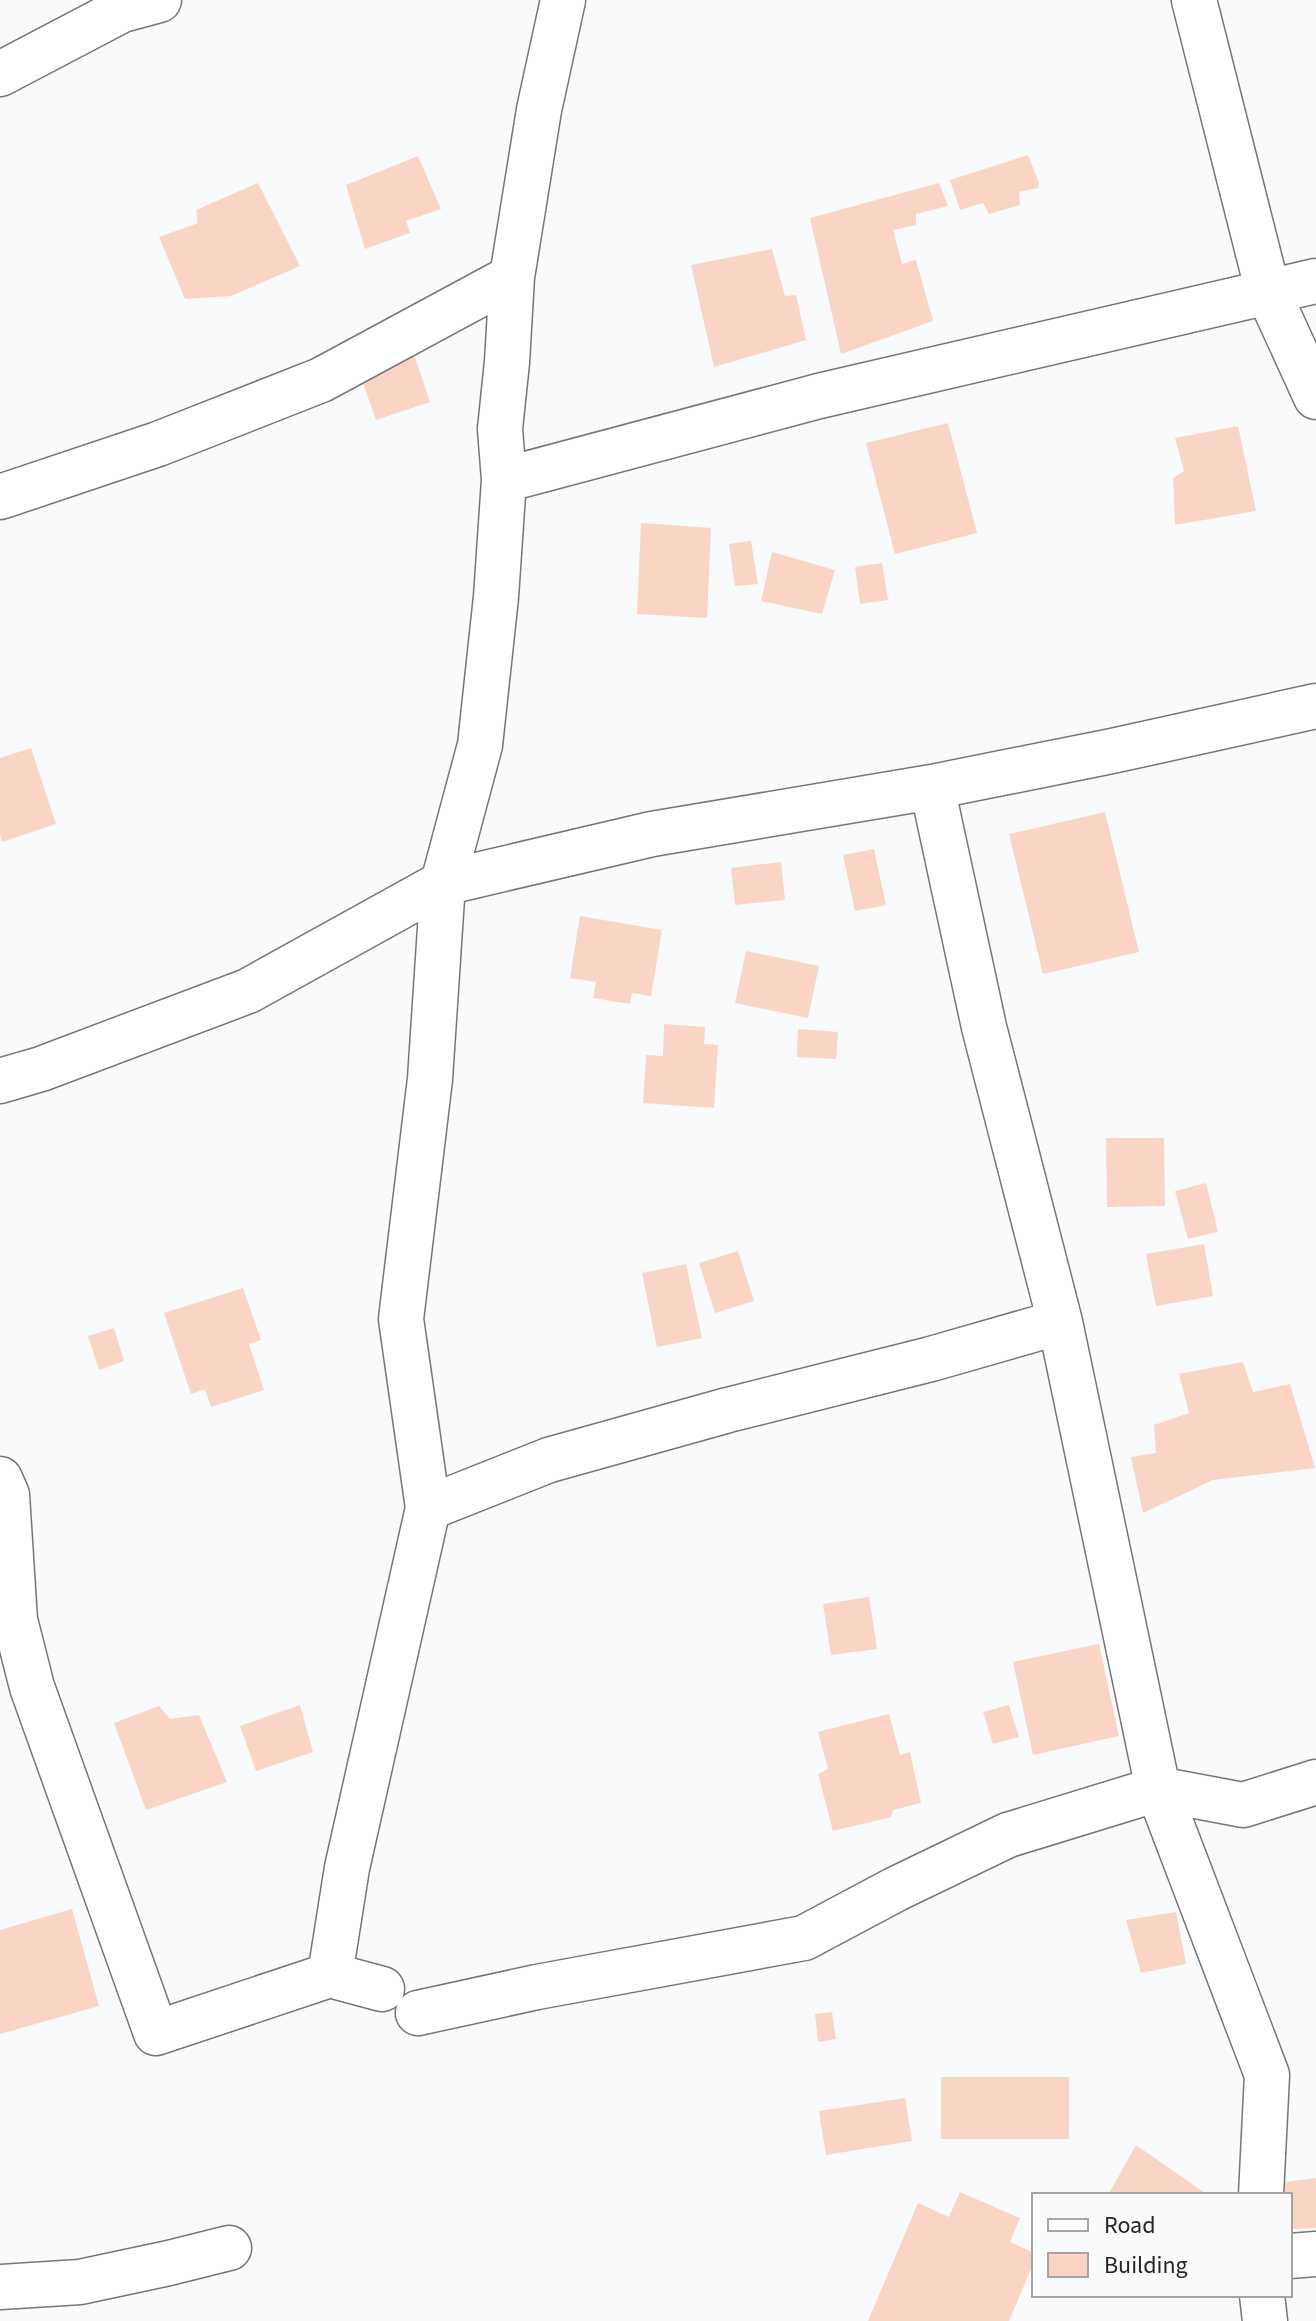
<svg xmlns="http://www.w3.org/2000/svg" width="1316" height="2321" viewBox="0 0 1316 2321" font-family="'Source Sans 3',sans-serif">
<rect width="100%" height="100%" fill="#f9fafb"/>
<!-- building -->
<path fill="#fad5c5" d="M1028 155 1039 183 1038 188 1019 192 1020 205 989 214 983 203 960 210 950 180Z
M418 156 441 209 406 221 410 233 365 249 346 185Z
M258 183 300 266 231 296 185 299 159 237 198 223 196 210Z
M939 183 948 206 916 214V225L893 230 902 264 916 260 933 321 841 354 810 218Z
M772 249 785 296 796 295 806 340 714 367 691 265Z
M413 351 430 402 376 420 358 369Z
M948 423 977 533 895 554 866 443Z
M1238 426 1256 511 1175 525 1173 478 1184 471 1175 438Z
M641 523 711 528 707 618 637 614Z
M751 541 758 584 735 586 729 544Z
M772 552 835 570 822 614 761 601Z
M882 563 888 600 860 604 855 567Z
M31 748 56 824 2 842 0 835V758Z
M1105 812 1139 952 1043 974 1009 834Z
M874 849 886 905 855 911 843 855Z
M781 862 785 900 735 905 731 868Z
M580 916 662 930 651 996 632 993 630 1004 593 998 596 982 570 978Z
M746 951 819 966 808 1018 735 1003Z
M664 1024 705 1027 704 1044 718 1045 714 1108 643 1103 646 1055 663 1056Z
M798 1029 838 1032 836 1059 797 1057Z
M1106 1138H1164L1165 1206 1107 1207Z
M1206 1183 1218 1232 1188 1239 1175 1191Z
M1204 1244 1213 1296 1156 1306 1146 1254Z
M738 1251 754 1301 715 1313 699 1263Z
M686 1264 702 1338 657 1347 642 1273Z
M243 1288 261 1340 249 1344 264 1390 211 1407 205 1389 191 1394 164 1313Z
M114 1328 124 1361 99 1370 88 1336Z
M1243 1362 1253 1392 1290 1384 1315 1468 1213 1480 1143 1513 1131 1457 1156 1453 1154 1425 1189 1413 1179 1374Z
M869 1597 877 1649 831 1655 823 1604Z
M1099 1644 1119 1736 1033 1755 1013 1662Z
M300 1705 313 1752 256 1771 240 1726Z
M1009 1705 1019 1737 993 1744 983 1712Z
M159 1706 170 1719 199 1715 227 1782 146 1810 114 1723Z
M889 1714 900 1755 910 1752 921 1803 893 1810 891 1817 833 1831 818 1774 828 1769 818 1732Z
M72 1909 99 2006 0 2034V1930Z
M1176 1912 1186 1964 1141 1973 1126 1920Z
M832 2012 836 2039 818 2042 815 2014Z
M941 2077H1069V2139H941Z
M905 2098 912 2141 826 2155 819 2111Z
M1136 2145 1205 2193 1203 2195H1108Z
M1316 2178V2228L1290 2229V2195H1283L1285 2182Z
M960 2192 1020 2218 1010 2242 1034 2253V2262L1009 2321H868L918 2203 949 2217Z"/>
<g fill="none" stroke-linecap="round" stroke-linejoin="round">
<!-- minor casing -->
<g stroke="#757677" stroke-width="47">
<path id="minor" d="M1194 0 1268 292 1316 397
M0 74 122 10 159 0
M504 480 819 396 1316 281
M0 497 158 444 321 380 512 277
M932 787 984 1027 1060 1322 1158 1789 1267 2075 1261 2195
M0 1081 41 1069 248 991 443 883 652 834 932 787 1112 751 1316 706
M0 1479 7 1495 15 1620 32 1687 156 2033 330 1975 382 1989
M428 1508 549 1460 728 1410 931 1359 1060 1322
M330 1975 347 1868 428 1508 401 1319 430 1079 443 883 480 745 496 597 504 480 500 429 507 362 512 277 539 110 563 0
M418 2013 537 1987 804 1938 896 1889 1008 1835 1158 1789 1243 1805 1316 1782
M1290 2256 1316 2254
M0 2287 80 2282 169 2263 229 2248
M1262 2295 1265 2321"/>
</g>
<!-- minor -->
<use href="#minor" stroke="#fff" stroke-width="44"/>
</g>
<!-- legend -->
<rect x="1032" y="2193" width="260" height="104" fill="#f9fafb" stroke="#a4a4a5" stroke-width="2"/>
<rect x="1048" y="2219" width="40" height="12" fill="#ffffff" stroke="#a4a4a5" stroke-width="2"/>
<text x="1104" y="2233" font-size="24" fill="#242425">Road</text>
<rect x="1048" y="2253" width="40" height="24" fill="#fad5c5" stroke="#a4a4a5" stroke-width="2"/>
<text x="1104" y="2273" font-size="24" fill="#242425">Building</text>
</svg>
